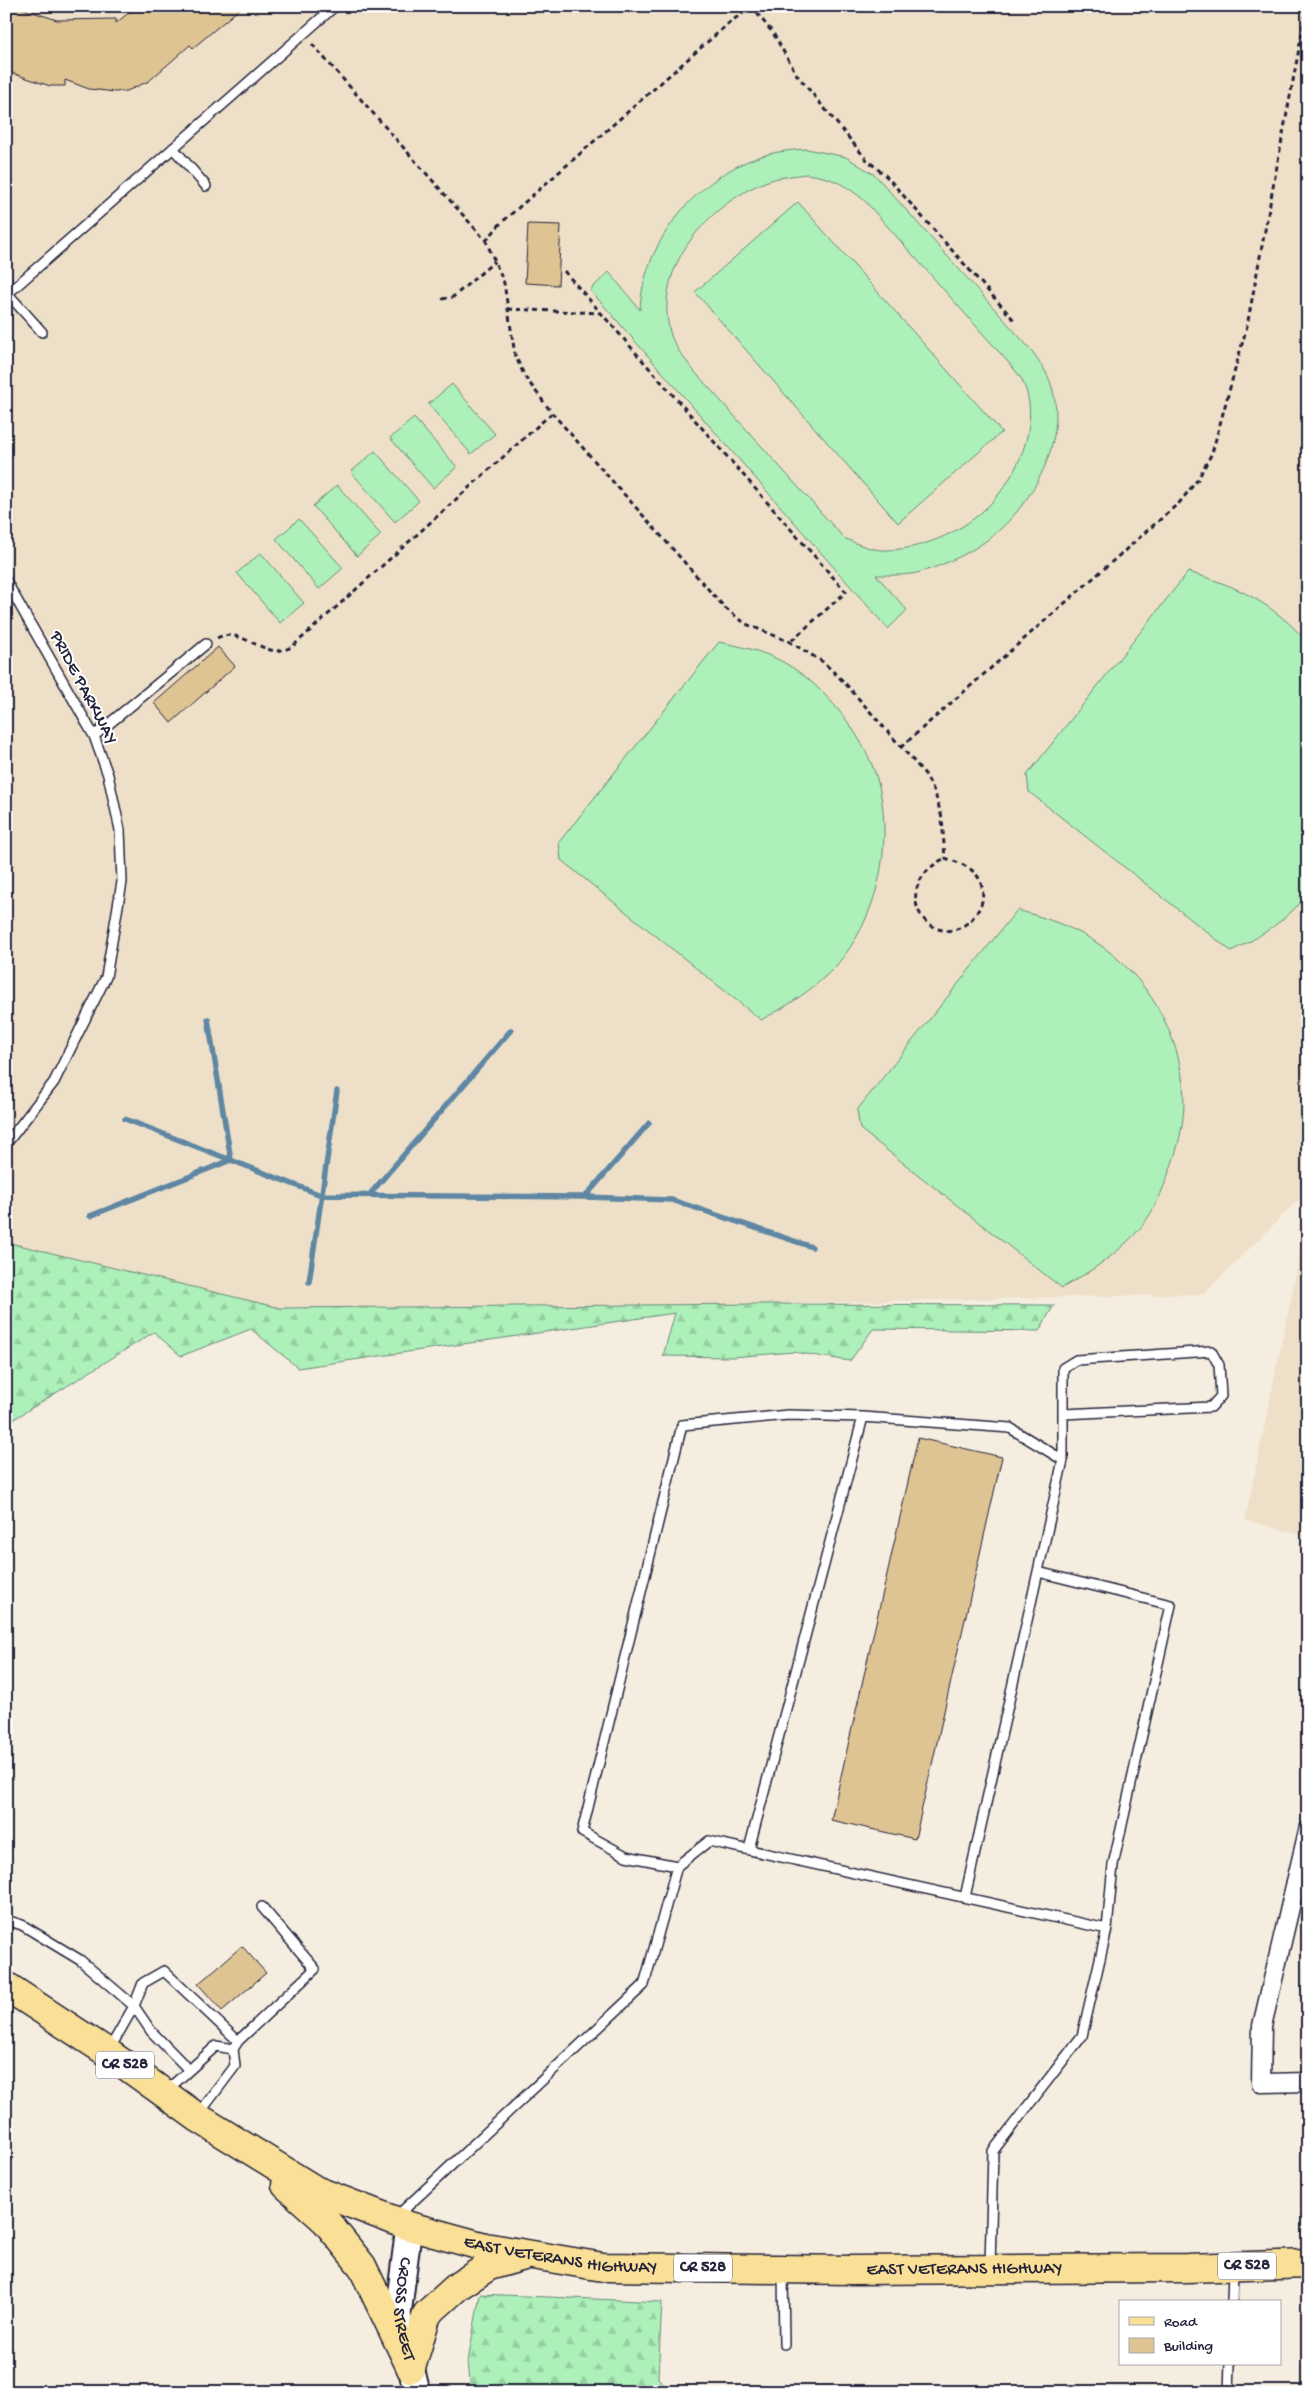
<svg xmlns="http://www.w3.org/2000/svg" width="1314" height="2398" viewBox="0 0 1314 2398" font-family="'Gochi Hand',sans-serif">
<defs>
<pattern id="forest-firs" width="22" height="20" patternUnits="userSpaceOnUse" patternTransform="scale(1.25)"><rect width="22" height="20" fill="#adf0b9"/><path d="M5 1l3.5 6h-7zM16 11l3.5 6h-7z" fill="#95cea0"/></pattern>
</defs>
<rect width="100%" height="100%" fill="#f5eddf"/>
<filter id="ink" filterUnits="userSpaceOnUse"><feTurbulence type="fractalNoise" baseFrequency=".02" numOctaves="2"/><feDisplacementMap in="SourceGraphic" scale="10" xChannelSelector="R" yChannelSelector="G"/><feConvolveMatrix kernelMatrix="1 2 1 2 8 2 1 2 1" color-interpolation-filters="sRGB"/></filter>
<g filter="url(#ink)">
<!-- built -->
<path fill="#eee0c8" d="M6 6H1308V1190L1204 1294 759 1304 280 1308 6 1242Z
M1308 1216V1537L1245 1520Z"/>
<!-- forest -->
<path fill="url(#forest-firs)" stroke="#68897a" d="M6 1242 280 1308 759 1304 1054 1305 1039 1331 873 1329 850 1361 793 1352 733 1357 663 1356 675 1313 298 1368 251 1329 181 1356 154 1332 6 1424Z
M480 2294 662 2302 658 2378 672 2392H471L468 2361Z"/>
<!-- garden -->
<path fill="#adf0b9" stroke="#68897a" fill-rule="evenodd" d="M807 149 846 157 875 175 1032 351C1039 361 1047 372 1051 384 1069 437 1035 500 995 534 975 551 947 564 921 572 906 576 891 575 876 575L907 610 888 629 590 290 609 272 640 310C643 241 699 174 765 155 779 151 793 150 807 149ZM806 174C832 177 844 184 864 200L1008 362C1012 367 1018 373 1022 380 1043 422 1017 480 984 510 959 533 922 549 888 550 872 551 858 544 844 538L694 371C685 359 674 347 670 332 653 267 708 205 765 182 778 177 792 176 806 174Z
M798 202 1002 432 898 523 695 292Z
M452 384 495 434 471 454 428 404Z
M414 418 457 467 433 488 390 438Z
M375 451 419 501 395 522 351 472Z
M337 485 381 535 357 556 313 506Z
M299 519 343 568 319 589 276 539Z
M261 553 304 603 280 623 237 573Z
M1188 572C1238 586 1273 603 1308 643V895C1283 922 1264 935 1231 951L1029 792 1027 775Z
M719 642C745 647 771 653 793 668 830 692 869 743 879 786 893 847 878 919 835 967 814 989 788 1006 761 1020L561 860 559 842Z
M1017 910C1047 918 1077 928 1103 947 1153 983 1185 1044 1184 1106 1183 1129 1177 1151 1169 1172 1162 1192 1155 1209 1142 1226 1120 1253 1091 1271 1062 1288L860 1129 857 1110Z"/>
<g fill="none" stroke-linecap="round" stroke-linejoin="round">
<!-- stream -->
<path stroke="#5f87a3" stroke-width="5.5" d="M125 1119 321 1195 585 1197 672 1200 812 1247
M370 1194 511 1030
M585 1197 649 1123
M90 1216 231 1160 208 1019
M309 1282 337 1091"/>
</g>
<!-- building -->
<path fill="#dec393" stroke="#22223b" d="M6 6H15L57 20 116 19V23L137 6H243L193 48 190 45 149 81 127 91 115 92 89 89 65 80V86H50L6 71Z
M528 224 561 225 558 285 525 283Z
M218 647 235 666 171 723 154 703Z
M918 1438 1002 1457 915 1839 831 1820Z
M242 1946 266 1973 222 2011 198 1984Z"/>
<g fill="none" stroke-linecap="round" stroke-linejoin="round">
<!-- lane casing -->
<g stroke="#22223b" stroke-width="12">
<path id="lane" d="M173 148 206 186
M8 294 42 332
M6 295 335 6
M6 581 94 736 108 775 120 830 122 882 106 977 54 1082 6 1144
M94 736 206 644
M1063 1460V1368L1076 1360 1211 1351 1219 1365 1221 1396 1211 1407 1063 1414
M1038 1572 1171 1605 1113 1865 1107 1929
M749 1849 863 1417 1010 1428 1063 1460 965 1897
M677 1866 626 1856 582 1832 682 1425 788 1415 863 1417
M6 1920 22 1925 80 1960 134 2006 151 2031 189 2070
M109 2050 134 2006 143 1983 164 1971 238 2041
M166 2091 216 2046 233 2049
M198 2115 235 2066 233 2049 238 2041 315 1969 262 1907
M396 2217 644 1985 677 1866 709 1841 1107 1929 1082 2036 993 2151 990 2266
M783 2272 784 2344
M1232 2302 1233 2270
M1229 2392 1230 2364"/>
</g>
<!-- street casing -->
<g stroke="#22223b" stroke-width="21">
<path id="street" d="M1308 1831 1262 2026 1261 2083 1308 2082"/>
</g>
<!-- secondary casing -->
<g stroke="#22223b" stroke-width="29">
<g id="secondary">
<path id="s1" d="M409 2226 398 2315 417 2392"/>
</g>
</g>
<!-- primary casing -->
<g stroke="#22223b" stroke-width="31">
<g id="primary">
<path id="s2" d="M6 1986 107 2052 197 2117 315 2190 409 2226 485 2247 603 2267 851 2270 1187 2268 1308 2264"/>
<path d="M286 2185 326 2221 362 2266 411 2368"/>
<path d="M411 2368 427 2314 458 2286 489 2266 524 2256"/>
</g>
</g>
<!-- path -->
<path stroke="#22223b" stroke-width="3" stroke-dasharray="5 4" stroke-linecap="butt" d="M751 6 773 33 797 75 867 160 886 176 1014 320
M312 44 486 241 504 283 515 355 525 377 552 413 725 608 746 624 790 642 823 662 844 682 925 774 935 793 942 818 945 858
M486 241 501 223 729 23 751 7
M564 271 846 592 790 642
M442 299 453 297 495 261
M508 309 600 313
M217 638C236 628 257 649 276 651 281 651 287 649 292 647L552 413
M901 747 1180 502 1198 479 1212 453 1247 326 1307 6
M945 858C960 863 979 869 982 887 984 898 982 906 975 915 940 961 879 893 945 858Z"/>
<!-- lane -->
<use href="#lane" stroke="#fff" stroke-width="9"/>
<!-- street -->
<use href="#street" stroke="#fff" stroke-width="18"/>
<!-- secondary -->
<use href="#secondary" stroke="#fff" stroke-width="25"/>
<!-- primary -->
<use href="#primary" stroke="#fadf96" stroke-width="28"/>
</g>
</g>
<g text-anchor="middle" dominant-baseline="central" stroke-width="4" stroke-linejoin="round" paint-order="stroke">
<!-- shield labels -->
<g fill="#fff" stroke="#646476" stroke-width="1">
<rect x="96" y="2051.5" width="58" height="27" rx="4"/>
<rect x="1218" y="2252.5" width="58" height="27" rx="4"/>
<rect x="674" y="2254.5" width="58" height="27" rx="4"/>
</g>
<g font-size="16" font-weight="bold" fill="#22223b">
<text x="125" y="2065">CR 528</text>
<text x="1247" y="2266">CR 528</text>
<text x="703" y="2268">CR 528</text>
</g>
<!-- street labels -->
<g font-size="18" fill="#22223b" stroke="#fff">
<text transform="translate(83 688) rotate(62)">PRIDE PARKWAY</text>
<text stroke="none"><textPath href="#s2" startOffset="626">EAST VETERANS HIGHWAY</textPath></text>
<text stroke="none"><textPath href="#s2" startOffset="1031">EAST VETERANS HIGHWAY</textPath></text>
<text stroke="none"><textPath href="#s1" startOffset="84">CROSS STREET</textPath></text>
</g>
</g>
<!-- margin -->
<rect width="1314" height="2398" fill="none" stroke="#fff" stroke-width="25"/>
<rect x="12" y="12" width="1289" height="2373" fill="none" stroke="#22223b" stroke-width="2" filter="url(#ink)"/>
<!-- legend -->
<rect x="1119" y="2300" width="162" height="65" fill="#ffffff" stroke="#a7a7b1"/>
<rect x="1129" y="2317" width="25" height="8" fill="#fadf96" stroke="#a7a7b1"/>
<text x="1164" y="2326" font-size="15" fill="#22223b">Road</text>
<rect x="1129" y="2338" width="25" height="15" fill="#dec393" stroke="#a7a7b1"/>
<text x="1164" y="2350" font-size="15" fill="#22223b">Building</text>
</svg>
